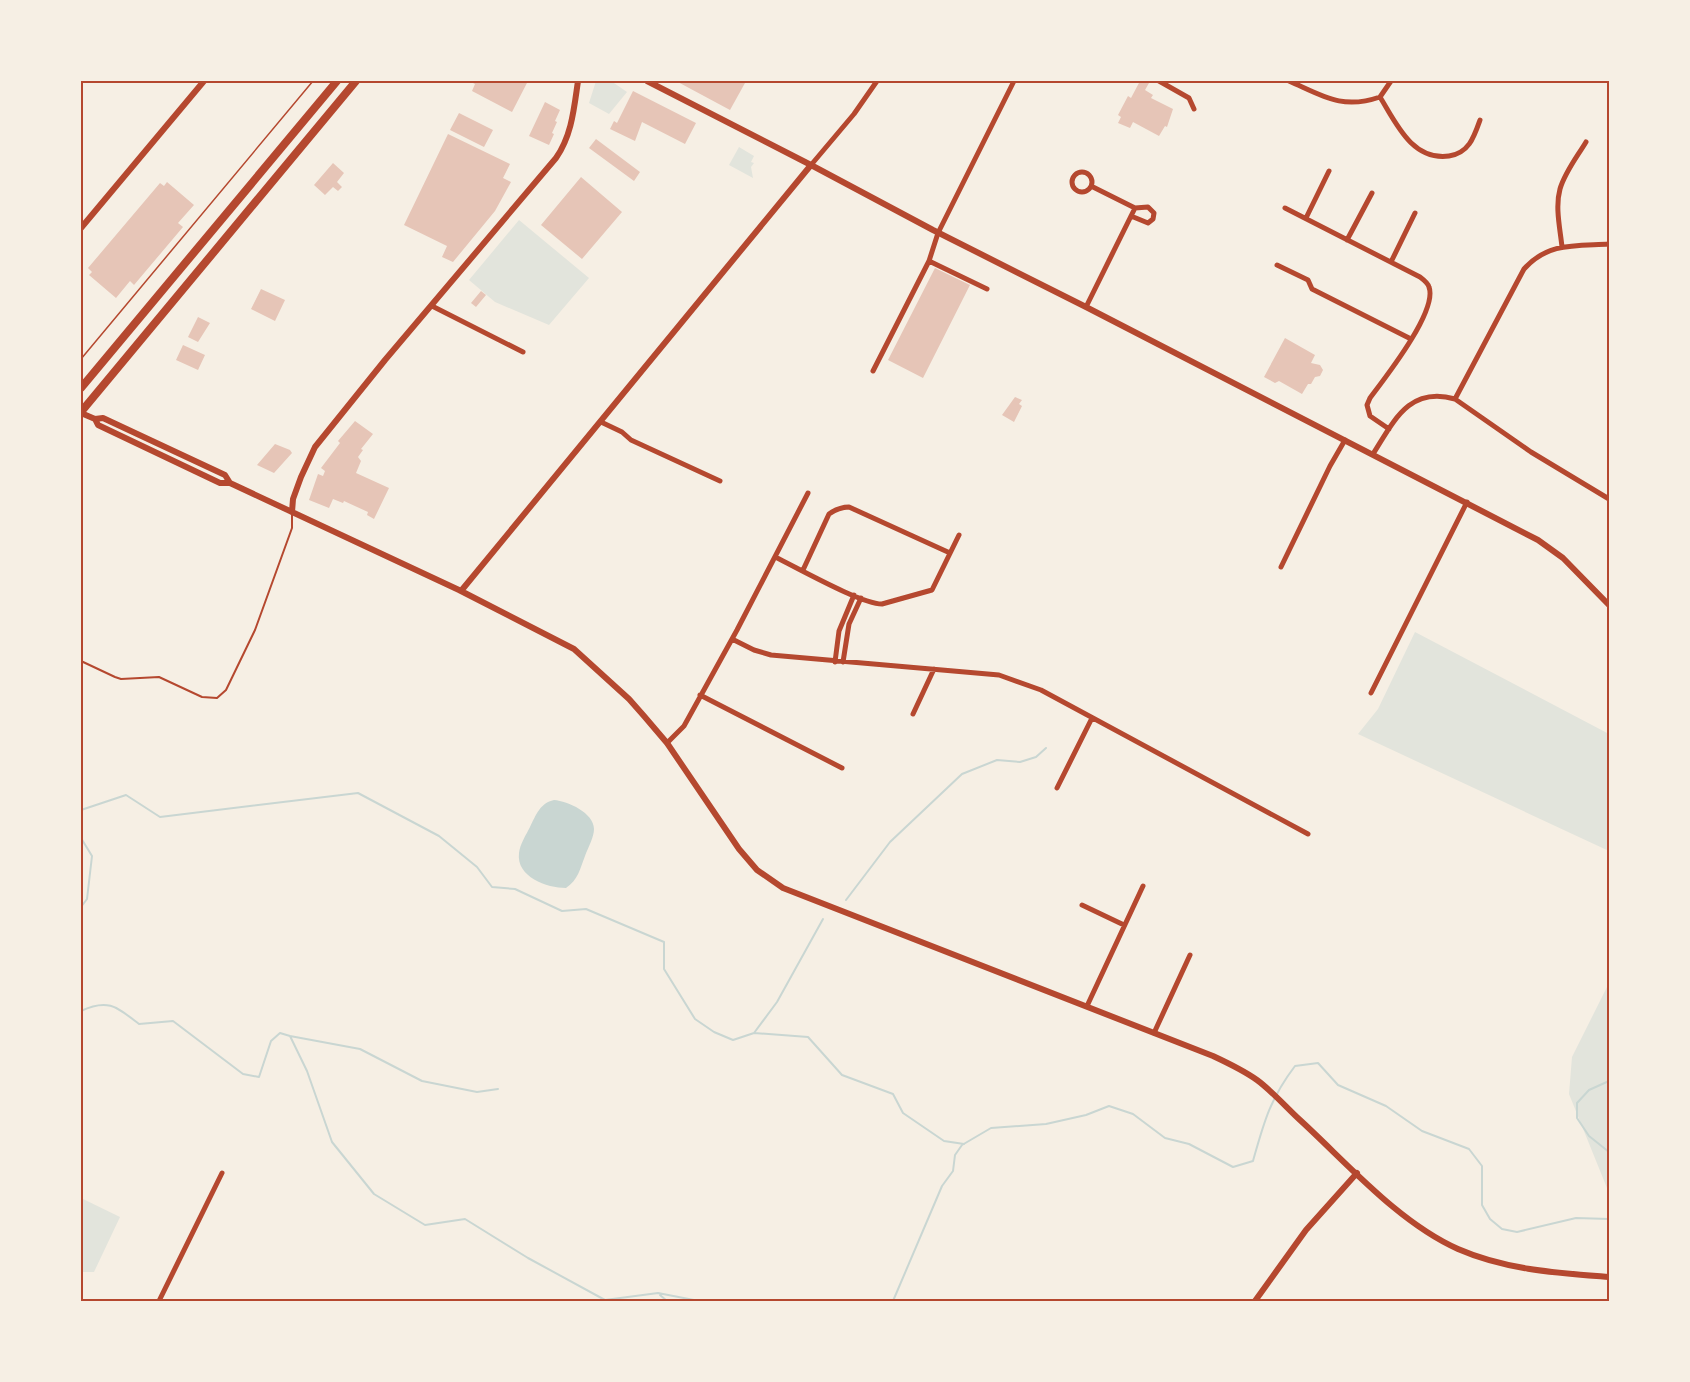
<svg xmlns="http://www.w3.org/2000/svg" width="1690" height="1382" viewBox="0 0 1690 1382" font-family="'IBM Plex Serif',serif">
<rect width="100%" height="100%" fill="#f6efe4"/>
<!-- green -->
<path fill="#e2e4dc" d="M596 81H611L627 92 609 114 589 103Z
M739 147 754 156 751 162 754 163 751 167 753 178 729 165Z
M519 220 589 278 549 325 495 302 469 280Z
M1415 632 1609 734V851L1358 734 1378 709Z
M1609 983V1193L1569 1094 1572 1057Z
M81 1198 120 1217 94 1272H81Z"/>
<!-- water -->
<path fill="#c9d6d2" d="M554 800C568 801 594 813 594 829 594 837 588 848 585 856 580 869 578 880 566 888 547 888 516 877 519 853 520 844 526 835 530 827 536 815 540 803 554 800Z"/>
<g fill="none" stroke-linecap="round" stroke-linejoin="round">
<!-- stream -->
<path stroke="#c9d6d2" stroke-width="2" d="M81 810 126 795 160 817 358 793 439 836 477 867 492 887 515 889 562 911 586 909 664 942V969L695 1019 714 1032 733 1040 754 1033 777 1002 823 919
M81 838 92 856 87 899 81 907
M846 900 890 842 962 774 997 760 1020 762 1036 757 1046 748
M81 1011C108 998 117 1007 139 1024L173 1021 243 1074 259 1077 271 1041 280 1033 290 1036 307 1071 332 1142 374 1194 425 1225 465 1219 528 1258 605 1300 658 1293 699 1301
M754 1033 808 1037 842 1075 893 1094 903 1113 944 1141 964 1144
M290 1036 360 1049 422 1081 477 1092 498 1089
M1609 1081 1589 1090 1577 1103V1118L1589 1136 1609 1152
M660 1295 667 1301
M893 1301 942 1186 953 1171 955 1155 962 1145 991 1128 1046 1124 1086 1115 1109 1106 1133 1114 1165 1138 1189 1144 1233 1167 1253 1161C1264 1122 1270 1099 1295 1066L1318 1063 1338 1085 1386 1106 1422 1131 1469 1149 1482 1166V1205L1490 1219 1502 1229 1517 1232 1576 1218 1609 1219"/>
</g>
<!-- building -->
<path fill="#e6c5b7" d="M469 81H528L512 112 472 91 475 84Z
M676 81H742L745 83 730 110Z
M1140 81 1149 83 1145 90 1153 95 1151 98 1173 109 1167 127 1165 126 1159 136 1133 122 1130 128 1118 123 1121 117 1118 115 1128 96 1131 98Z
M633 91 696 123 685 144 642 122 635 141 610 129 614 121 617 123Z
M545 102 560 110 555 121 557 122 552 133 554 134 549 145 529 136Z
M459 113 493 130 484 147 450 130Z
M448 134 510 164 503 178 511 182 495 211 453 262 442 257 447 246 404 225Z
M596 139 640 172 634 181 589 148Z
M333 163 344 173 337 182 342 187 338 191 333 187 325 195 314 185Z
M581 177 622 212 582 259 541 225Z
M167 182 194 205 178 223 183 227 134 285 130 281 116 298 89 275 92 272 88 268 160 183 164 186Z
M935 268 970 285 923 378 888 360Z
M261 289 285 300 275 321 251 309Z
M481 291 486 295 476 307 471 303Z
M198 317 210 323 198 342 188 337Z
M1285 338 1315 355 1311 363 1320 365 1323 370 1320 376 1315 377 1311 384H1308L1302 394 1279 381 1275 383 1264 377Z
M183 345 205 355 198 370 176 360Z
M1015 397 1022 400 1019 404 1022 406 1014 422 1002 415Z
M355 421 373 434 361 449 363 450 358 457 361 461 356 473 389 488 374 519 367 515 368 512 344 501 343 503 333 499 329 508 309 500 318 474 323 476 325 471 321 468 340 443 338 441Z
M275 444 290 450 292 453 274 473 257 465Z"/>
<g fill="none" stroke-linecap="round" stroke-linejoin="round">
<!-- path -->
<path stroke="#b5482f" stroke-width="1.5" d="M81 359 313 81"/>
<!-- service -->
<path stroke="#b5482f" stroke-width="2" d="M81 661 115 677 121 679 159 677 202 697 217 698 226 690 255 630 292 528V514"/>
<!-- minor -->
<path stroke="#b5482f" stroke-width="5" d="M1159 81 1189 98 1194 109
M1289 81C1323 96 1342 110 1380 97 1396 123 1412 161 1449 156 1469 153 1474 137 1480 120
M1380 97 1391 81
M811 165 854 114 877 81
M1072 182a10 10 0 1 1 20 0a10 10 0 1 1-20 0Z
M1091 186 1135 208 1148 207 1154 213 1153 219 1148 223 1131 216
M1285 208 1420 277C1424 280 1428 283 1429 287 1438 311 1385 378 1370 398L1367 405 1370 416 1389 429
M1306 218 1329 171
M1347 240 1372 193
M1562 247C1560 228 1555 207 1560 189 1565 172 1577 157 1586 142
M929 261 987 289
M1391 262 1415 213
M1277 265 1308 280 1312 289 1411 339
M432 306 523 352
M1086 307 1135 208
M873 371 929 261 938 233 1014 81
M1455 399 1524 269C1548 242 1576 246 1609 244
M601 422 622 432 631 440 720 481
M1373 454C1394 421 1409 386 1455 399L1531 452 1609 499
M775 557C798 568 861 604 882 604L932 590 959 535
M1281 567 1330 466 1345 440
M803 570 829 514C836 509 841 507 849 507L950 553
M732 639 754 650 771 655 999 675 1041 690 1308 834
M835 662 839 631 854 595
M843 662 849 624 861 598
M1371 693 1467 502
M700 695 842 768
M913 714 934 669
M667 743 684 726 737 630 808 493
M1057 788 1092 718
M1082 905 1124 925
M1087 1006 1143 886
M1154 1033 1190 955
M159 1301 222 1173"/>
<!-- tertiary -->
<path stroke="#b5482f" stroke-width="6" d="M647 81 811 165 933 230 1086 307 1538 540 1563 558 1609 605
M81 228 204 81
M81 413 95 419 98 425 220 483H230L459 590 574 649 629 699 644 716 667 743 739 849 757 870 783 888 1213 1056C1228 1063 1243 1070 1257 1080 1272 1091 1286 1107 1300 1120 1348 1164 1398 1222 1458 1249 1506 1270 1558 1273 1609 1277
M95 419 103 418 225 475 230 483
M292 512 293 499 301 477 315 447 385 360 556 158C572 135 574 108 578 81
M461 591 811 165
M1255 1301 1306 1230 1357 1173"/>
<!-- primary -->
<path stroke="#b5482f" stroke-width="8" d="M81 388 337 81
M81 412 356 81"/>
</g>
<!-- border -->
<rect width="1690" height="1382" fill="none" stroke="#f6efe4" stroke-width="165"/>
<rect x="82" y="82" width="1526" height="1218" fill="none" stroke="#b5482f" stroke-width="2"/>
</svg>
